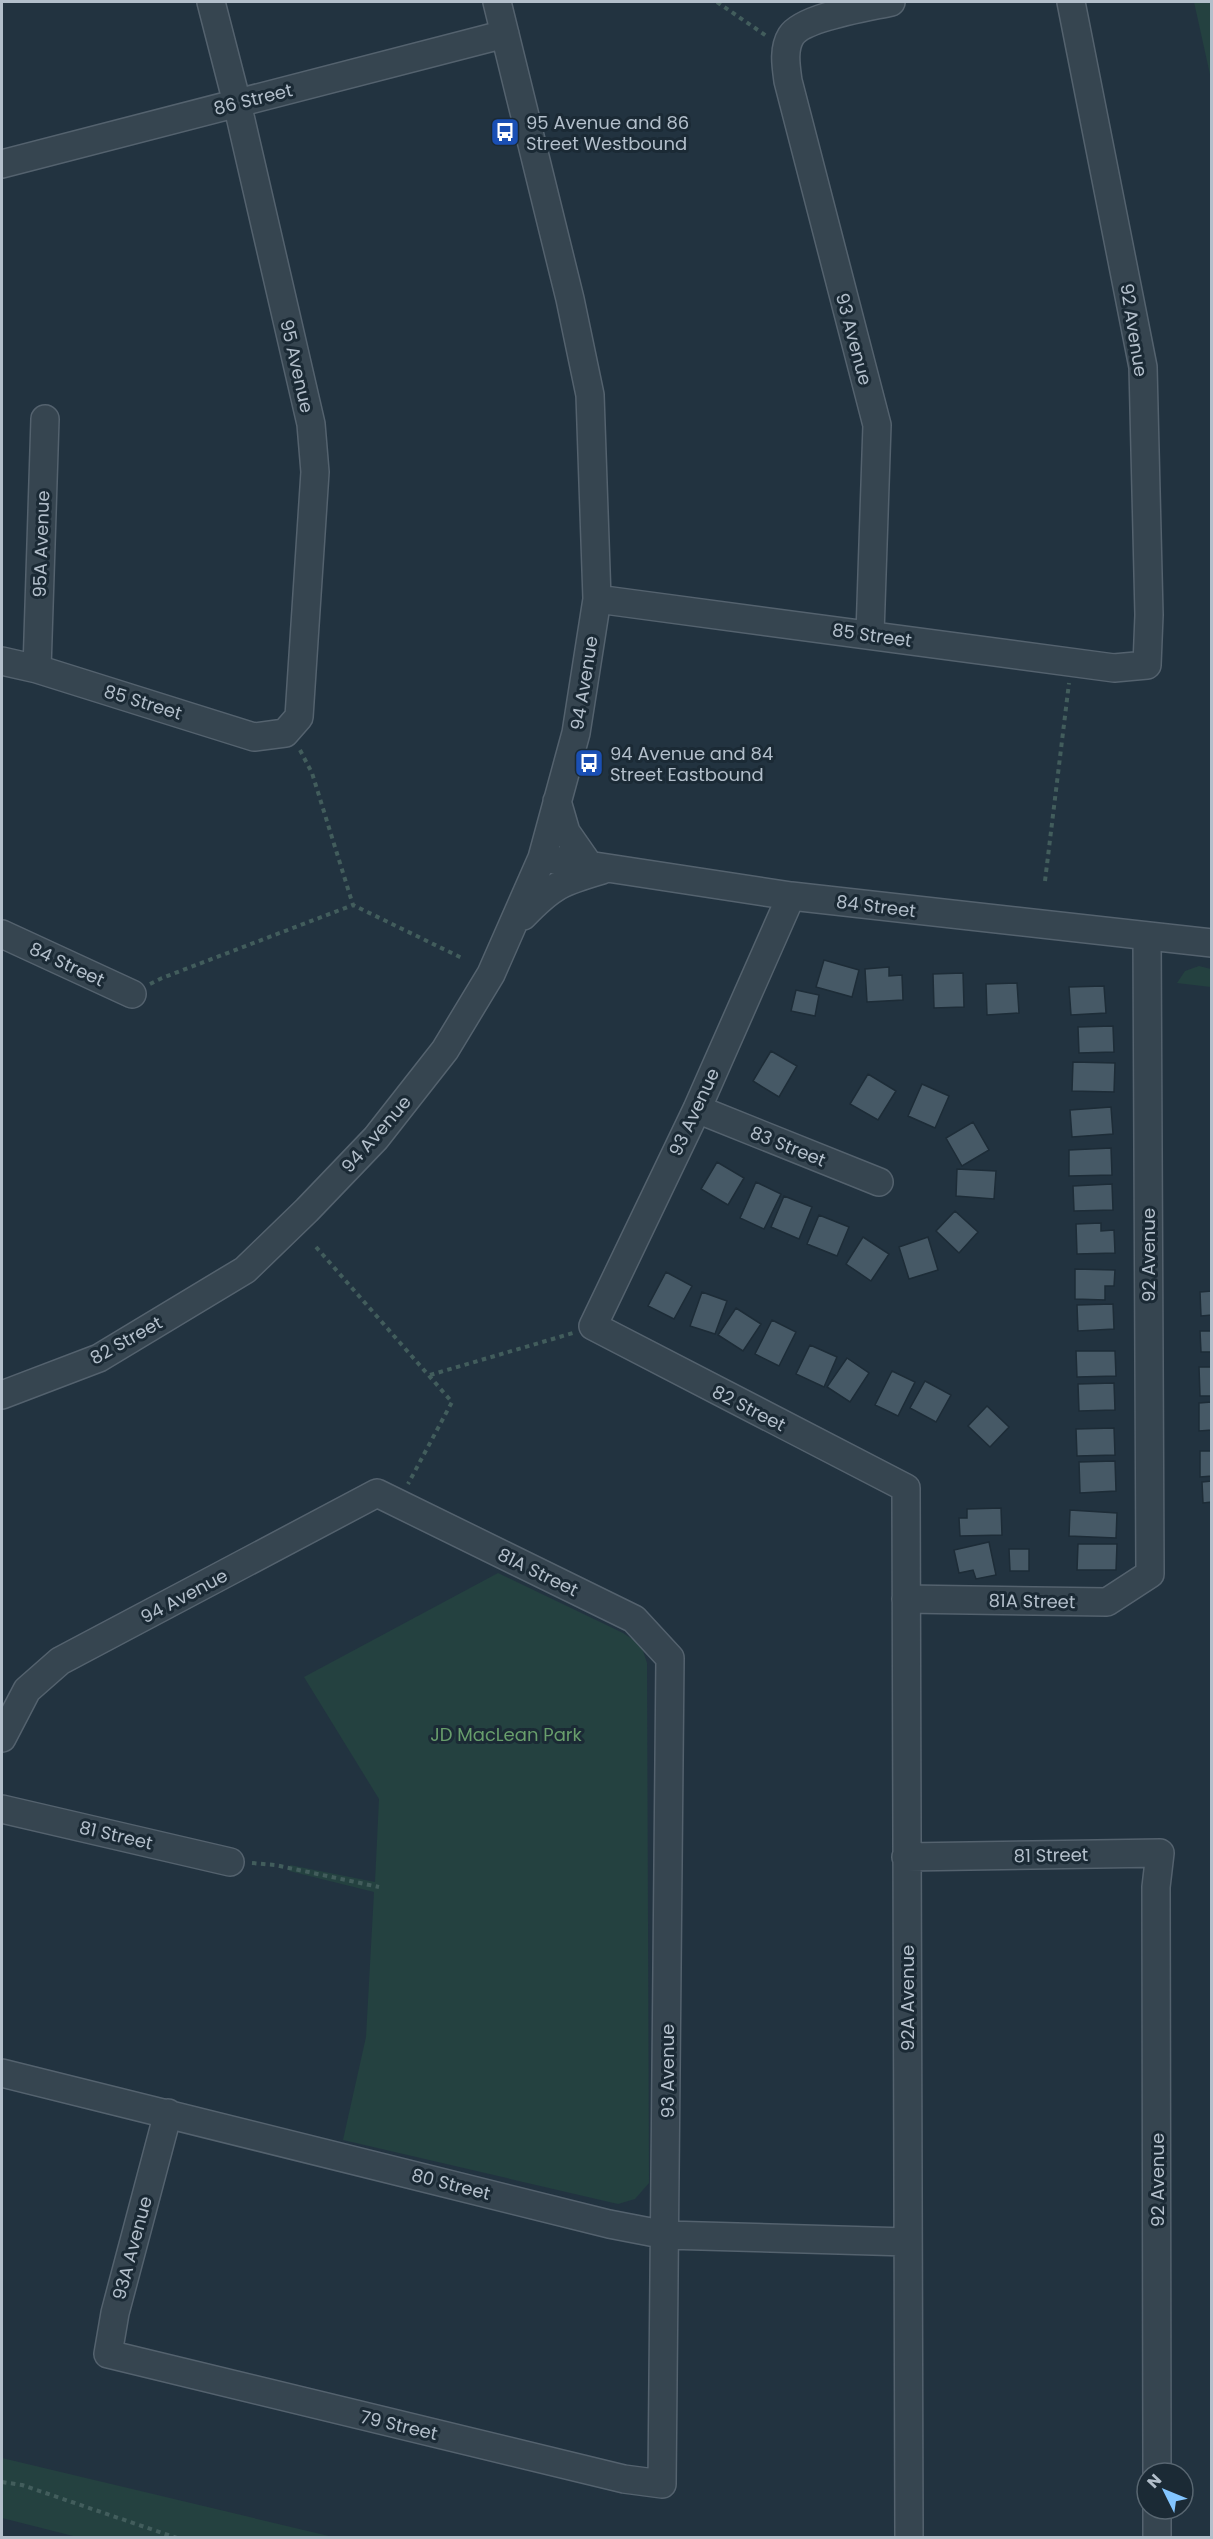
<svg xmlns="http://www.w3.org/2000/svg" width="1213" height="2539" viewBox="0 0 1213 2539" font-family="Poppins,sans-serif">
<rect width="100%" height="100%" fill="#223340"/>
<!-- green -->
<path fill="#244140" d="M1194 2H1211V79Z
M1199 966 1211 969V987L1177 983 1185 971Z
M498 1573 623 1633 641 1645 647 1663 649 2183 635 2199 618 2204 343 2140 366 2037 374 1892 289 1871 290 1865 375 1882 379 1799 304 1677Z
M2 2458 333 2537 81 2538 2 2518Z"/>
<!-- building -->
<path fill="#465966" stroke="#1d2c37" stroke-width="1.5" d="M824 960 859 970 852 997 816 987Z
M889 967V976L902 975 903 1000 867 1002 865 969Z
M963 973 964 1007 934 1008 933 974Z
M1017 983 1019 1013 987 1015 986 984Z
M1104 986 1106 1013 1071 1015 1069 987Z
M796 990 819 995 815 1016 791 1011Z
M1113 1026 1114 1052 1079 1053 1078 1027Z
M771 1051 797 1066 779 1097 753 1081Z
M1073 1062 1115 1063 1114 1092 1072 1091Z
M868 1074 896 1091 878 1120 850 1104Z
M922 1084 949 1096 935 1128 908 1116Z
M1111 1107 1113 1134 1072 1137 1070 1110Z
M973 1122 989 1150 962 1166 946 1138Z
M1111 1148 1112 1175 1069 1176V1150Z
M717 1162 744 1178 728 1205 701 1189Z
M957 1169 996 1171 994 1199 956 1196Z
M756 1182 781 1194 764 1229 740 1218Z
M1112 1184 1113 1210 1074 1211 1073 1186Z
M784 1196 812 1207 799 1239 771 1227Z
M955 1211 978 1232 959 1253 936 1231Z
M819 1215 849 1227 837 1256 807 1244Z
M1101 1223V1231L1114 1230 1115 1253 1077 1254 1076 1224Z
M863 1237 889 1254 871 1281 846 1264Z
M928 1237 938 1270 909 1279 899 1247Z
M1075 1269 1115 1270 1114 1286H1105V1300L1075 1299Z
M666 1272 692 1286 674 1319 648 1306Z
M1212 1291V1315L1201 1316 1200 1292Z
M702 1292 727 1301 715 1334 690 1326Z
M1113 1304 1114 1329 1078 1331 1077 1305Z
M736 1308 761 1324 743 1351 718 1335Z
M772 1320 796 1332 779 1366 755 1354Z
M1211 1321H1212V1352H1201L1200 1331H1211Z
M810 1345 837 1357 824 1387 796 1374Z
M1076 1351H1115L1116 1376 1077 1377Z
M847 1358 869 1373 850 1402 827 1387Z
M1199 1367H1212V1396H1200Z
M892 1371 915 1382 898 1416 875 1405Z
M925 1381 951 1395 936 1422 910 1408Z
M1114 1383 1115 1410 1079 1411 1078 1384Z
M1212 1402V1430L1199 1431V1403Z
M987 1406 1009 1427 990 1447 968 1426Z
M1114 1428 1115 1455 1077 1456 1076 1429Z
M1200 1451H1212V1476L1200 1477Z
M1115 1461 1116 1491 1080 1493 1079 1462Z
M1212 1481V1502L1203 1503 1202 1482Z
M1001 1508 1002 1535 960 1536 959 1518H967V1509Z
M1070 1510 1117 1513 1116 1538 1069 1536Z
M989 1542 996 1575 976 1579 973 1570 959 1573 954 1550Z
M1078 1544H1117L1116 1570H1077Z
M1009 1549H1029V1571H1010Z"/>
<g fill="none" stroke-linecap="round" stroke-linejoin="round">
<!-- minor casing -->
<g stroke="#54626e" stroke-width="30">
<path id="minor" d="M2 164 505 34
M597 599 1114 668 1147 665 1149 615 1143 367 1071 2
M870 634 877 425 788 81C786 66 783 49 791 36 803 17 869 7 891 2
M2 661 37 669 254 737 285 733 299 717 315 472 311 424 237 103 211 2
M37 669 45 419
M557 801 566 832 589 865
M542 858 791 896 1212 943
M791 896 697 1109 593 1326 906 1488 909 2538
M523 916C553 885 561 882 602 870
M2 934 132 994
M697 1109 879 1182
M2 1395 99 1358 245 1270 307 1210 376 1138 445 1050 491 974 542 858 576 733 597 599 590 395 570 299 497 2
M906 1599 1107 1602 1150 1574 1147 936
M2 1738 27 1690 60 1661 377 1493 634 1619 670 1658 662 2484 624 2479 108 2354 115 2313 168 2113
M2 1809 230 1862
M906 1857 1160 1853 1156 1887 1157 2473
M2 2073 609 2224 666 2235 907 2242
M1157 2509V2538"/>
</g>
<!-- path -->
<path stroke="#425d5c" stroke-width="4" stroke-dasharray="4.5 4.5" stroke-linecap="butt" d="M717 2 768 37
M300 750 312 773 353 905 464 959
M1045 881 1069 683
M150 984 162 978 353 905
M316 1247 452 1402 408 1484
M430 1375 573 1333
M252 1863 275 1865 379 1887
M2 2482 22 2485 177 2538"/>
<!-- minor -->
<use href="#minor" stroke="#364550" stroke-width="27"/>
</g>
<!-- icons -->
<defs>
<g id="bus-square" transform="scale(1.5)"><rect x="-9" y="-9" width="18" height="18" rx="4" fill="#1a4fb4" stroke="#1b2a35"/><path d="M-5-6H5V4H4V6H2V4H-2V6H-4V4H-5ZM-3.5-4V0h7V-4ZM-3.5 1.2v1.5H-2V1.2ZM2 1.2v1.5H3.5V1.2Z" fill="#fff"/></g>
</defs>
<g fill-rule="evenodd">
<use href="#bus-square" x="505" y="132"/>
<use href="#bus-square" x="589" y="763"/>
</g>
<g text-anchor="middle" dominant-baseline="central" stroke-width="6" stroke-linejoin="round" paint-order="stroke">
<!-- street labels -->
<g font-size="18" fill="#b3bfcb" stroke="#1b2a35">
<text transform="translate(253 99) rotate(-14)">86 Street</text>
<text transform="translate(1134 330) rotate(81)">92 Avenue</text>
<text transform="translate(854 339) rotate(75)">93 Avenue</text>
<text transform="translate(297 366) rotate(77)">95 Avenue</text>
<text transform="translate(41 544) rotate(-88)">95A Avenue</text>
<text transform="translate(872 635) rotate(8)">85 Street</text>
<text transform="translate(584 683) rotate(-81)">94 Avenue</text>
<text transform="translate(143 702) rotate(17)">85 Street</text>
<text transform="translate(876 906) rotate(7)">84 Street</text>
<text transform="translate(67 964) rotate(25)">84 Street</text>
<text transform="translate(694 1112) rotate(-65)">93 Avenue</text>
<text transform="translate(376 1134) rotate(-49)">94 Avenue</text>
<text transform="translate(788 1146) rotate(22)">83 Street</text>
<text transform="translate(1148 1255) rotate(-90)">92 Avenue</text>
<text transform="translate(126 1340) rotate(-29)">82 Street</text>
<text transform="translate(749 1408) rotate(27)">82 Street</text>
<text transform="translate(538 1572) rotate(26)">81A Street</text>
<text transform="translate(184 1596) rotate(-28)">94 Avenue</text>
<text transform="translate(1032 1601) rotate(1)">81A Street</text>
<text transform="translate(116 1835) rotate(13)">81 Street</text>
<text transform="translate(1051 1855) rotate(-1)">81 Street</text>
<text transform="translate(907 1998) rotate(-90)">92A Avenue</text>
<text transform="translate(667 2071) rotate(-90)">93 Avenue</text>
<text transform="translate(1157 2180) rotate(-90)">92 Avenue</text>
<text transform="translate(451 2184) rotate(14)">80 Street</text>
<text transform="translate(132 2248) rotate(-75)">93A Avenue</text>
<text transform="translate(399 2425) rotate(13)">79 Street</text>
</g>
<!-- poi labels -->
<g font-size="18" fill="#b3bfcb" stroke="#1b2a35" text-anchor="start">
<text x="526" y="122">95 Avenue and 86<tspan x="526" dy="21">Street Westbound</tspan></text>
<text x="610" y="753">94 Avenue and 84<tspan x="610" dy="21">Street Eastbound</tspan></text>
</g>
<!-- park labels -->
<g font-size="18" fill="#689e6c" stroke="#1b2a35">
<text x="506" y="1734">JD MacLean Park</text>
</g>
</g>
<!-- border -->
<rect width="1213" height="2539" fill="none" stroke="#b3bfcb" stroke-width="6"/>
<!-- north arrow -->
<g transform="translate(1165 2491) rotate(313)"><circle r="28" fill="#1b2a35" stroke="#586671" stroke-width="1.5"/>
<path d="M0-4.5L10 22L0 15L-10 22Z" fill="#83c5ff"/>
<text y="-9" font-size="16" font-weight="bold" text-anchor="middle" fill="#b3bfcb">N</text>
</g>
</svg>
